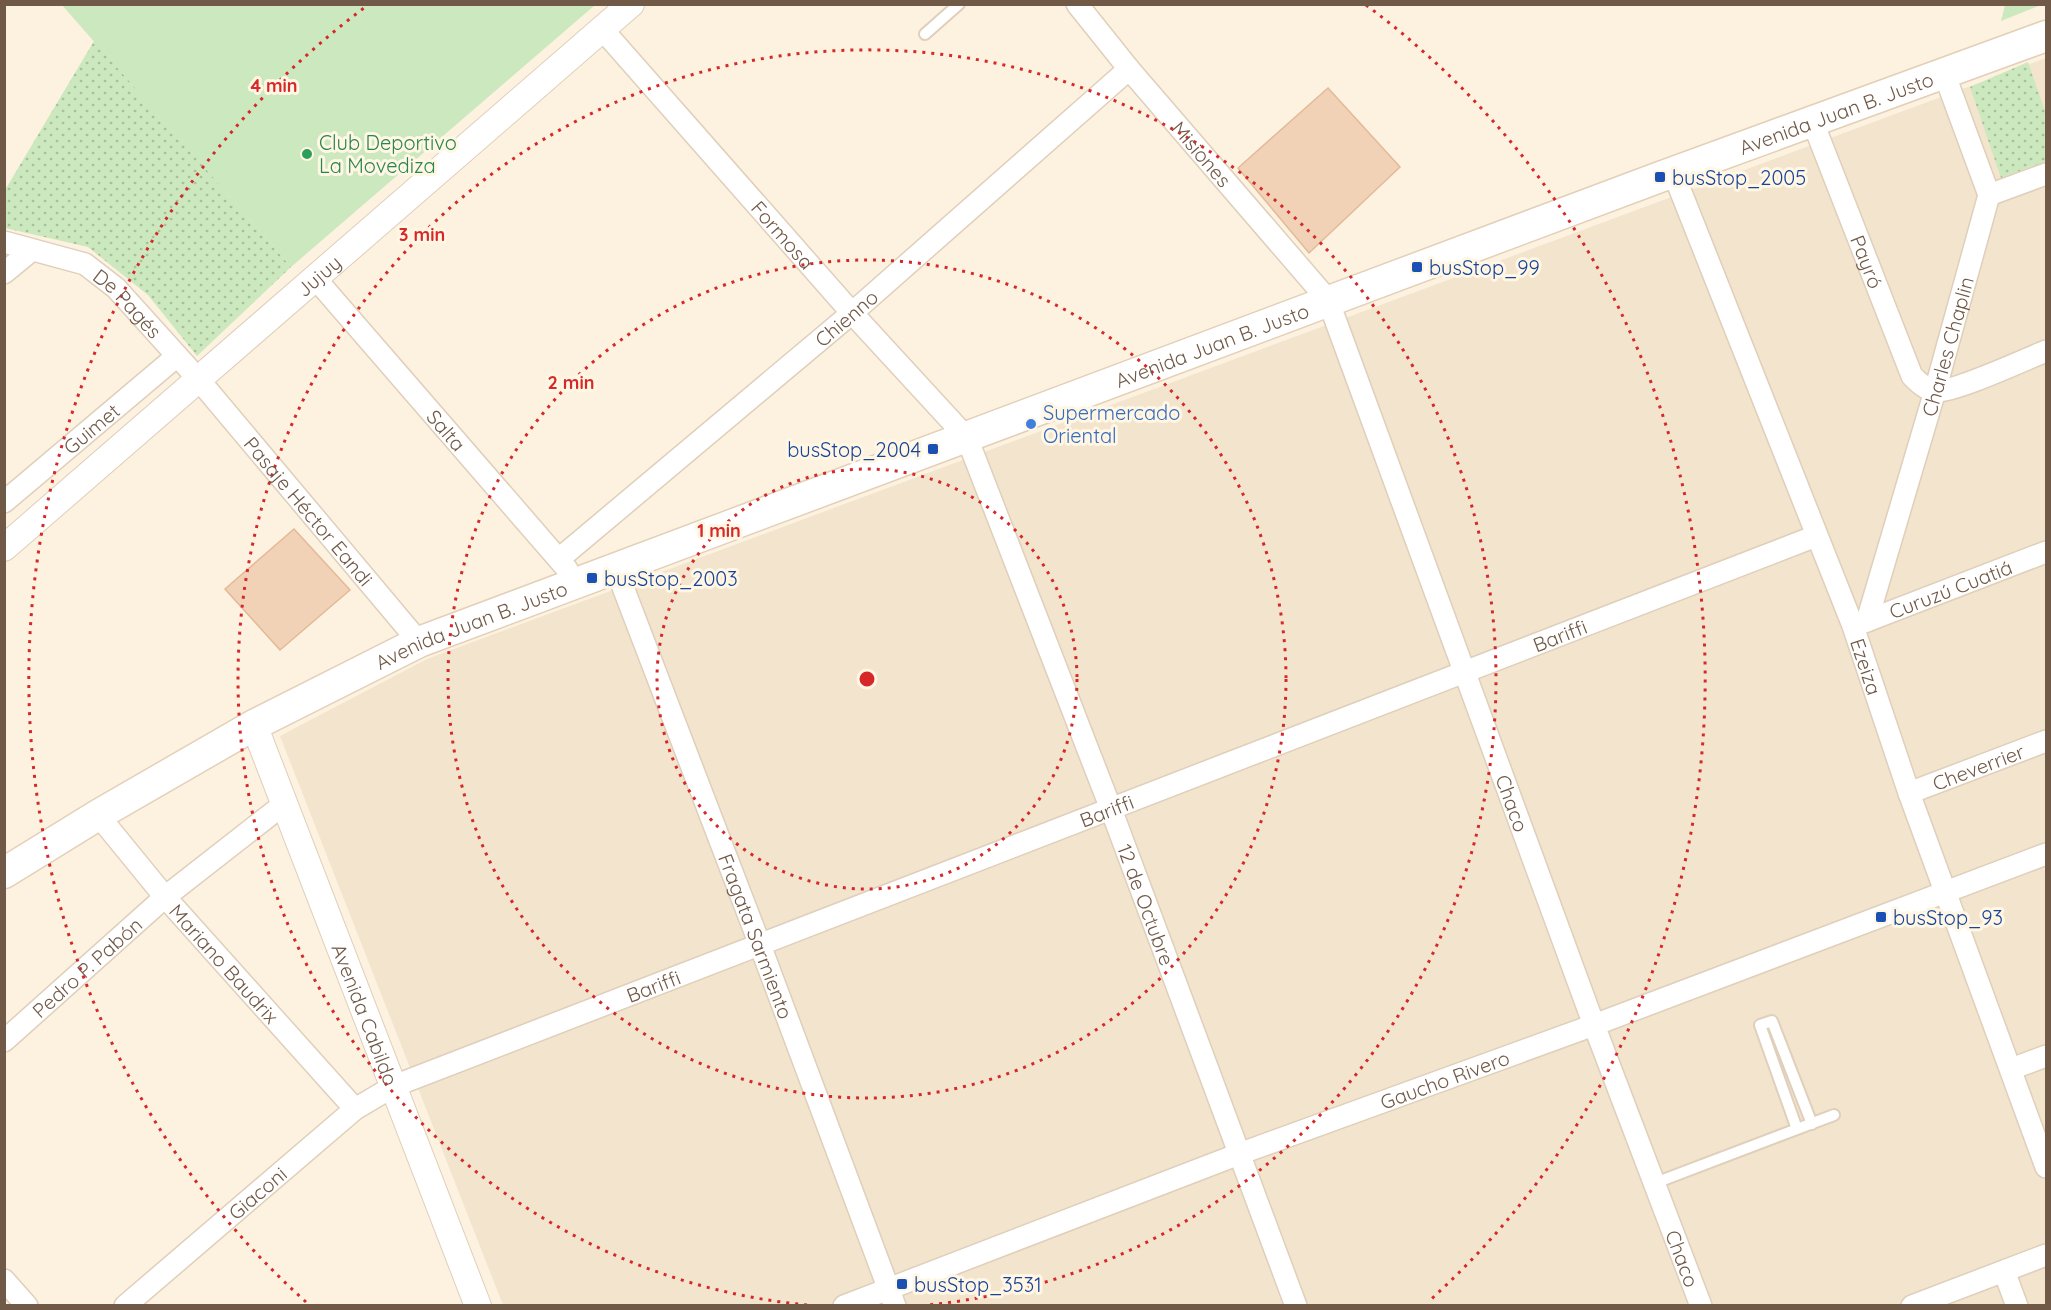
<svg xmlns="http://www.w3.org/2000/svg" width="2051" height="1310" viewBox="0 0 2051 1310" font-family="Quicksand,sans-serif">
<defs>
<pattern id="park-dots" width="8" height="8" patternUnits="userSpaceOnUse" patternTransform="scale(1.5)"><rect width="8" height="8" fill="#cce8be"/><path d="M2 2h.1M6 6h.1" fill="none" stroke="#aabf9c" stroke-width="1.8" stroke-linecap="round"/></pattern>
</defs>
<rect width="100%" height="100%" fill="#fcf2df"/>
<!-- residential -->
<path fill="#f3e4cd" d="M2046 58V1305H503L280 736 427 659Z"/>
<!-- grass -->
<path fill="#cce8be" d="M62 5H595L291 267Z
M2005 5V4L2041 5 2001 21Z"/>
<!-- park -->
<path fill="url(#park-dots)" d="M94 41 291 267 197 356 148 295 88 247 5 228V190Z
M2028 62 2046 114V161L2001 178 1970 87Z"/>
<!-- building -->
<path fill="#f1d2b7" stroke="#e3b997" stroke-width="1.5" d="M1328 88 1400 167 1309 253 1238 168Z
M294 529 350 590 280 650 225 589Z"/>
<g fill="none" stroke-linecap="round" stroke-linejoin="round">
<!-- service casing -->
<g stroke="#dfcfbb" stroke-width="14">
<path id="service" d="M925 34 959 4
M1797 1129 1760 1025 1772 1021 1812 1124
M1655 1183 1834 1115"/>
</g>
<!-- minor casing -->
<g stroke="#dfcfbb" stroke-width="24">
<g id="minor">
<path id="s1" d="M1077 4 1129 69 1328 300 1594 1025 1701 1306"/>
<path id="s2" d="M602 29 852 313 967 438 1111 809 1296 1306"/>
<path id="s3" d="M1812 120 1912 376C1918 382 1926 390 1935 391 1953 393 2026 359 2046 351"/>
<path id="s4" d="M1673 172 1853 626 1909 793 2046 1167"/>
<path d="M1989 195 2046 174"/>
<path id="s5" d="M4 242 85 264 116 288 199 380 419 642"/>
<path d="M4 273 32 250"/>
<path id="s6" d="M315 278 567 569"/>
<path id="s7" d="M4 502 177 356"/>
<path id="s8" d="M559 559 852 313 1129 69"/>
<path id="s9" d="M616 569 760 945 895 1306"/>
<path id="s10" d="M1867 621 1935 391 1989 195 1944 73"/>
<path id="s11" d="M1859 624 2046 552"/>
<path id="s12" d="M1909 793 2046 741"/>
<path id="s13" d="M98 815 165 897 355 1109"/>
<path id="s14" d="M4 1041 165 897 284 804"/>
<path d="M2011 1069 2046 1056"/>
<path d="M2004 1271 2017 1306"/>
<path d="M4 1280 27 1306"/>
<path id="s15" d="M125 1306 355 1109 394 1086 1816 536"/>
<path id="s16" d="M844 1306 1239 1154 1594 1025 2046 854"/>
<path d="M1912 1306 2046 1255"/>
</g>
</g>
<!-- tertiary casing -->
<g stroke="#dfcfbb" stroke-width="28">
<g id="tertiary">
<path id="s17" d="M4 548 631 4"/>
<path id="s18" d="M254 725 478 1306"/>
</g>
</g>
<!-- secondary casing -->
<g stroke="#e4d0b9" stroke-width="33">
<g id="secondary">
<path id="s19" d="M4 873 98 815 254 725 419 642 1660 177 2046 36"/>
</g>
</g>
<!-- service -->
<use href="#service" stroke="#fff" stroke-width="10"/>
<!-- minor -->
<use href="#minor" stroke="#fff" stroke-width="21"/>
<!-- tertiary -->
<use href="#tertiary" stroke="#fff" stroke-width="26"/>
<!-- secondary -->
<use href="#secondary" stroke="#fff" stroke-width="30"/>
</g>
<!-- distance rings -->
<g fill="none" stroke="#d62828" stroke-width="3" stroke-dasharray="3 6">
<circle cx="867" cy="679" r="210"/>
<circle cx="867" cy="679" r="419"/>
<path d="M807 1305A629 629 0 1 1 927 1305"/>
<path d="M306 1302A839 839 0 0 1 368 5M1366 5A839 839 0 0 1 1428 1302"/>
</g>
<!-- markers -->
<circle fill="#2e9e5b" stroke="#fff6e4" stroke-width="2" cx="307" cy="154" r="6"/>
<g fill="#1a4fb4" stroke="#fff6e4" stroke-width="2">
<rect x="1654" y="171" width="12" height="12" rx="3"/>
<rect x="1411" y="261" width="12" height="12" rx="3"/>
<rect x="927" y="443" width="12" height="12" rx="3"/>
<rect x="586" y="572" width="12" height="12" rx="3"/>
<rect x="1875" y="911" width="12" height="12" rx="3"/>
<rect x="896" y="1278" width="12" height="12" rx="3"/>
</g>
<circle fill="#3f7fe0" stroke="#fff6e4" stroke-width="2" cx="1031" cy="424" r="6"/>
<g text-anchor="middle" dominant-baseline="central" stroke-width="6" stroke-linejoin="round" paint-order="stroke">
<!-- street labels -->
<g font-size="20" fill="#715947" stroke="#fff6e4">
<text stroke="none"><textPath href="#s19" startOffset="1988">Avenida Juan B. Justo</textPath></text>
<text stroke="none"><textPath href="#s1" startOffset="195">Misiones</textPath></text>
<text stroke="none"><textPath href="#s2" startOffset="274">Formosa</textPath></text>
<text stroke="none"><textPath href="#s3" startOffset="152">Payró</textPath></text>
<text stroke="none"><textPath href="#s17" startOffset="416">Jujuy</textPath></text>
<text stroke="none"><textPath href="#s5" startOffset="142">De Pagés</textPath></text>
<text stroke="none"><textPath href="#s8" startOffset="375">Chienno</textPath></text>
<text stroke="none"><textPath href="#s19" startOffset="1322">Avenida Juan B. Justo</textPath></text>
<text stroke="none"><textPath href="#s10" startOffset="286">Charles Chaplin</textPath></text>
<text stroke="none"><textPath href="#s7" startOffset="114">Guimet</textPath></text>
<text stroke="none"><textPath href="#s6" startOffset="201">Salta</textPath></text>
<text stroke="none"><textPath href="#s5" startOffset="418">Pasaje Héctor Eandi</textPath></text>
<text stroke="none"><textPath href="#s11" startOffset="98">Curuzú Cuatiá</textPath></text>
<text stroke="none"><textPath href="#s19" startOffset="530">Avenida Juan B. Justo</textPath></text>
<text stroke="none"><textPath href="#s15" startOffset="1598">Bariffi</textPath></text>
<text stroke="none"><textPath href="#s4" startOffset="531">Ezeiza</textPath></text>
<text stroke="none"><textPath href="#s12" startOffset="74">Cheverrier</textPath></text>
<text stroke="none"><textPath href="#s1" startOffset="924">Chaco</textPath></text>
<text stroke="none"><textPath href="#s15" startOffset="1112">Bariffi</textPath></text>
<text stroke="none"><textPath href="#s2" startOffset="1048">12 de Octubre</textPath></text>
<text stroke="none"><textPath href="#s9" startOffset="393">Fragata Sarmiento</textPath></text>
<text stroke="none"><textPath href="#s13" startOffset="195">Mariano Baudrix</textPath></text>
<text stroke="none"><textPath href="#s14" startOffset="111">Pedro P. Pabón</textPath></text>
<text stroke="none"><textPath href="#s15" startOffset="626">Bariffi</textPath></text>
<text stroke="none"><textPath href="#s18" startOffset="310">Avenida Cabildo</textPath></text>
<text stroke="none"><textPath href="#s16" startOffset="642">Gaucho Rivero</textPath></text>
<text stroke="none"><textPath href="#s15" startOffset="174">Giaconi</textPath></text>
<text stroke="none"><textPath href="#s1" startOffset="1410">Chaco</textPath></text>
</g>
<!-- leisure labels -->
<g font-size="20" fill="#27864d" stroke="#fff6e4" text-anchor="start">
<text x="319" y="142">Club Deportivo<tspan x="319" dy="23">La Movediza</tspan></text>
</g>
<!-- transit labels -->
<g font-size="20" fill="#164399" stroke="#fff6e4" text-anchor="start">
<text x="1672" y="177">busStop_2005</text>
<text x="1429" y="267">busStop_99</text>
<text x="921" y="449" text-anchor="end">busStop_2004</text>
<text x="604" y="578">busStop_2003</text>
<text x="1893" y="917">busStop_93</text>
<text x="914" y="1284">busStop_3531</text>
</g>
<!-- shop labels -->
<g font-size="20" fill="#366cbe" stroke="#fff6e4" text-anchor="start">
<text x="1043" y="412">Supermercado<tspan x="1043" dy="23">Oriental</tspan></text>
</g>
</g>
<circle cx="867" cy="679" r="9" fill="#d62828" stroke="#fff6e4" stroke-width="3"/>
<g font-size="18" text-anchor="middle" font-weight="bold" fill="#d62828" stroke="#fff6e4" stroke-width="6" stroke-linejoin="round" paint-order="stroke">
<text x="274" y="92">4 min</text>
<text x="422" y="241">3 min</text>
<text x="571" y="389">2 min</text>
<text x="719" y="537">1 min</text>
</g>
<!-- border -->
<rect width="2051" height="1310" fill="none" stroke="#715947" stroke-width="12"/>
</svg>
